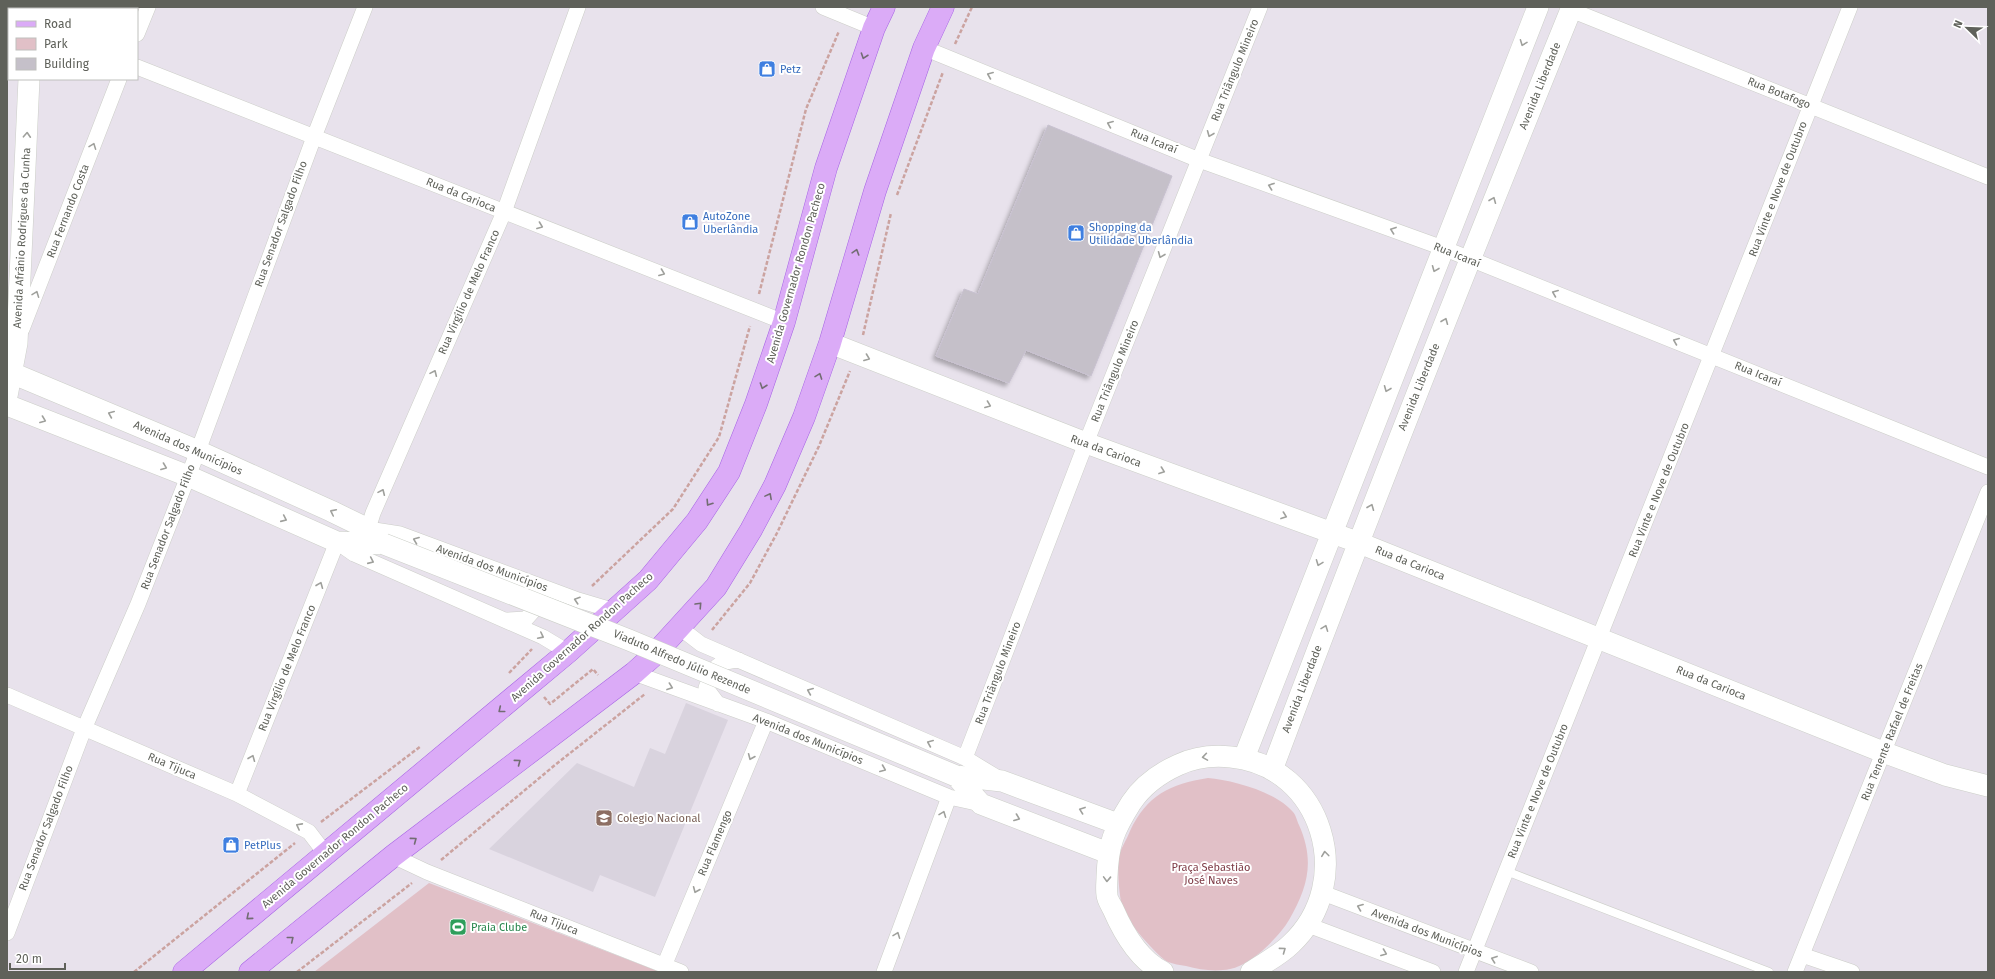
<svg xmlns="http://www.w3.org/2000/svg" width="1995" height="979" viewBox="0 0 1995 979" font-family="'Fira Sans',sans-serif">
<defs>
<filter id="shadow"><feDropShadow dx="-3.5" dy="3.5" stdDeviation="2" flood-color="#0004"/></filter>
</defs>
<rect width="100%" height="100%" fill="#e8e2ec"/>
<!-- education -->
<path fill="#d9d3de" d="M686 703 728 720 655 897 600 875 593 892 489 849 577 763 634 787 650 748 665 754Z"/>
<!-- green -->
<path fill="#e1c0c7" d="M1208 778C1232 780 1277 792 1293 812 1296 815 1297 821 1299 825 1315 861 1308 887 1289 920 1279 937 1251 965 1230 969 1216 972 1200 970 1186 966 1180 965 1173 964 1168 962 1158 957 1126 920 1123 910 1119 897 1117 869 1119 856 1121 848 1127 839 1130 831 1147 795 1170 784 1208 778Z
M429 883 660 972H314Z"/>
<!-- building -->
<path fill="#c5c0c9" stroke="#c8c1d0" filter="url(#shadow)" d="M1048 125 1172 176 1091 376 1026 350 1009 383 936 356 964 289 978 294Z"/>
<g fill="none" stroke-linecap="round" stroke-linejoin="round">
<!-- lane casing -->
<g stroke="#cccec8" stroke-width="9">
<path id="lane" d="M1506 871 1769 972"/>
</g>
<!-- street casing -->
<g stroke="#cccec8" stroke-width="16">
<path id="street" d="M578 7 504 212 373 513 368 529 400 534 578 600 615 611
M823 7 874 28
M1571 10 1988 177
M137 34 148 7
M924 48 1199 160 1443 248 1988 467
M137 67 784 322
M22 329 119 79
M508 620 526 619 534 610V594
M679 627 701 644 965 758 998 778
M634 673 766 721 949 797 981 804
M7 695 237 794 309 832 325 853
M718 704 706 688C714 667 715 662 739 660
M965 758 1086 443 1260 7
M237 794 337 542 354 554 543 637 568 652
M393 856 427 872 681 972
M1323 893 1531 972
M1308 925 1433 972
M7 933 84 729 138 604 198 451 314 137 365 7
M1802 955 1852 972
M664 966 766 721
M884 972 949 797
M1466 972 1850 7
M1795 972 1988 492"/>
</g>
<!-- secondary casing -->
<g stroke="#cccfc8" stroke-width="22">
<path id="secondary" d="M31 7V9
M830 343 1086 443 1357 542 1883 752 1945 775 1988 786
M7 371 198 451 331 511 368 529 384 544
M7 396 17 343 29 79
M7 405 188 476 337 542 384 544
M1244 758 1538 7
M1272 770C1368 514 1469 260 1572 7
M956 776 981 804 1108 853
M956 776 1002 781 1118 824
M1163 972C1139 960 1123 932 1113 909 1111 905 1107 899 1107 895 1106 889 1107 882 1107 877 1108 844 1114 830 1131 803 1143 785 1158 774 1178 765 1195 757 1213 755 1231 757 1323 766 1357 882 1291 944 1280 955 1264 963 1251 972"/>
</g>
<!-- primary casing -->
<g stroke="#a563e4" stroke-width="23">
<path id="primary" d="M184 972 568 652 648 580 697 521 729 472 756 404 784 322 826 168 874 28 884 7
M250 972 393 856 634 673 653 656 716 587 751 530 775 485 804 417 830 343 875 191 924 48 943 7"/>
</g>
<!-- path -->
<path stroke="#cba3a0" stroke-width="2.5" stroke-dasharray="4 2" stroke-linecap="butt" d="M955 44 972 7
M897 195 943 72
M759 294 806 109 839 31
M863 335 891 213
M592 586 673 509 719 437 750 326
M712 630 750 583 777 533 819 446 850 371
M509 673 532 649
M544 697 550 704 593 669 598 675
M321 822 421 746
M441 860 555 765 645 694
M134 972 295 843
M297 972 412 883"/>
<!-- lane -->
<use href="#lane" stroke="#fff" stroke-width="8"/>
<!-- street -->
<use href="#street" stroke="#fff" stroke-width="15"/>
<!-- secondary -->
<use href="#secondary" stroke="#fff" stroke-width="21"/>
<!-- primary -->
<use href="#primary" stroke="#dbabf7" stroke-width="22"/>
<!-- secondary-bridge casing -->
<g stroke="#cccfc8" stroke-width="22" stroke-linecap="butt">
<path id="secondary-bridge" d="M384 544 629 640 956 776"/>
</g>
<!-- secondary-bridge -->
<use href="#secondary-bridge" stroke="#fff" stroke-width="21"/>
</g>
<!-- one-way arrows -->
<defs><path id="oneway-chevron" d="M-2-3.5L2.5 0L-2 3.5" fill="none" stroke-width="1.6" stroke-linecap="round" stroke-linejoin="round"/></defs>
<g stroke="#9fa09c">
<use href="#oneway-chevron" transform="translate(1523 43) rotate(111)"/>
<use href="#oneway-chevron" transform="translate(990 75) rotate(-158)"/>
<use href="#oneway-chevron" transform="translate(1110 124) rotate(-158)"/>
<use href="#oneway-chevron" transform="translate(1210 134) rotate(112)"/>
<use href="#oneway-chevron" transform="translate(27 135) rotate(-87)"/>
<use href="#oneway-chevron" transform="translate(93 146) rotate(-69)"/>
<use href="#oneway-chevron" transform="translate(1271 186) rotate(-160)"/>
<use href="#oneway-chevron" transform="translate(1493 200) rotate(-68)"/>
<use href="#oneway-chevron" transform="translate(540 226) rotate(21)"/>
<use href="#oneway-chevron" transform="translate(1393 230) rotate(-160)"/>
<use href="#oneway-chevron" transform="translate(1161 255) rotate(112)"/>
<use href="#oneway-chevron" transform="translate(1435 269) rotate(112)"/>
<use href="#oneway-chevron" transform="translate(662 273) rotate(21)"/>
<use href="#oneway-chevron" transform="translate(1555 293) rotate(-158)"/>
<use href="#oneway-chevron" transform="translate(36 294) rotate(-69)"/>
<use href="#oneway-chevron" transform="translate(1445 321) rotate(-68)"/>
<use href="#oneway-chevron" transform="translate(1676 341) rotate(-158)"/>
<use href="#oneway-chevron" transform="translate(867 358) rotate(21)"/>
<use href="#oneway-chevron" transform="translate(434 373) rotate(-66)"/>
<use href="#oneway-chevron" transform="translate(1387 389) rotate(112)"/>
<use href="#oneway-chevron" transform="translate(988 405) rotate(21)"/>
<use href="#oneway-chevron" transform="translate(111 414) rotate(-157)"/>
<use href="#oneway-chevron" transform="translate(43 420) rotate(21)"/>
<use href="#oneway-chevron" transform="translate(164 467) rotate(21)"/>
<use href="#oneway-chevron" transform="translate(1162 471) rotate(20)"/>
<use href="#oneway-chevron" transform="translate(382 492) rotate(-66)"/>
<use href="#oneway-chevron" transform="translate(1371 507) rotate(-68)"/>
<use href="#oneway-chevron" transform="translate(333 512) rotate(-154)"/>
<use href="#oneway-chevron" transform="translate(1284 516) rotate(20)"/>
<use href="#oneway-chevron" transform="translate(284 519) rotate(24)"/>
<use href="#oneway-chevron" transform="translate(416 540) rotate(-159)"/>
<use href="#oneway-chevron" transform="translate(371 561) rotate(24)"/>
<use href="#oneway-chevron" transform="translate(1319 563) rotate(111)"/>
<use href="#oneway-chevron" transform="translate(320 585) rotate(-68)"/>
<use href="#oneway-chevron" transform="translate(577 600) rotate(-162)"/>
<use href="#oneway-chevron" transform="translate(1325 628) rotate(-69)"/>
<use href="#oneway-chevron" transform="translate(541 636) rotate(27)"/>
<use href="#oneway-chevron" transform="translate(670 687) rotate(20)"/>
<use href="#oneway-chevron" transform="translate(810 691) rotate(-157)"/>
<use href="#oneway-chevron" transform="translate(930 743) rotate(-157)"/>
<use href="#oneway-chevron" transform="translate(751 757) rotate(113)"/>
<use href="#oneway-chevron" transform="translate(1205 757) rotate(171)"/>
<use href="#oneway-chevron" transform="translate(252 758) rotate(-68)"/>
<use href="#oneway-chevron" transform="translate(883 769) rotate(22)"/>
<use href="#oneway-chevron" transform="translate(1082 810) rotate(-160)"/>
<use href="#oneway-chevron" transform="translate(943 814) rotate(-69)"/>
<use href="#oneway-chevron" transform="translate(1017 818) rotate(21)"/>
<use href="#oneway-chevron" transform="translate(299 826) rotate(-152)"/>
<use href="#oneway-chevron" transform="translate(1325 854) rotate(-97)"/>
<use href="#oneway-chevron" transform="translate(1107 879) rotate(92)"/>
<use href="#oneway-chevron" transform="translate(696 890) rotate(113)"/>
<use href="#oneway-chevron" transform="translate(1360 907) rotate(-159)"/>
<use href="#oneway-chevron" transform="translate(897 935) rotate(-69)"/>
<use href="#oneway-chevron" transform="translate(1283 950) rotate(-36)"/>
<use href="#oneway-chevron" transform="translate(1384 953) rotate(21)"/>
<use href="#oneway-chevron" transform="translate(1494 959) rotate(-160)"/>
</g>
<g stroke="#726c72">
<use href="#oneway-chevron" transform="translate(864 56) rotate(109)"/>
<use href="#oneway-chevron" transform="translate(856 252) rotate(-73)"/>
<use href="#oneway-chevron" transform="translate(819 376) rotate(-70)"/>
<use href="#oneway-chevron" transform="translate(763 386) rotate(109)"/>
<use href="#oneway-chevron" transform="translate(769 496) rotate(-62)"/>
<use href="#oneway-chevron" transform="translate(709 503) rotate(123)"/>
<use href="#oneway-chevron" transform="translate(699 605) rotate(-47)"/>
<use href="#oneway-chevron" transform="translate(501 710) rotate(141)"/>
<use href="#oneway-chevron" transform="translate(518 762) rotate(-37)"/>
<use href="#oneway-chevron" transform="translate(414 840) rotate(-37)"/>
<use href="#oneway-chevron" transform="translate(249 917) rotate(140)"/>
<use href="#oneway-chevron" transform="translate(291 939) rotate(-39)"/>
</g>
<!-- icons -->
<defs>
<g id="shop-square" transform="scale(0.9)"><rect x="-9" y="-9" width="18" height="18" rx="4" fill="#3f7fe0" stroke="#fff"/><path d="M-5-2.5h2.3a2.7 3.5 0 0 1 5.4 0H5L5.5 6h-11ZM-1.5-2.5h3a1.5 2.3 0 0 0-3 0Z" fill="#fff"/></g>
<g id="school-square" transform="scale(0.9)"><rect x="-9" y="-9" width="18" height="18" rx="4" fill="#8d6e63" stroke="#fff"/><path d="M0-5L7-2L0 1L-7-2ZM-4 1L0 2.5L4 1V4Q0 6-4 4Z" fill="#fff"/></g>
<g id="stadium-square" transform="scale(0.9)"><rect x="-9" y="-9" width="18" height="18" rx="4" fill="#2e9e5b" stroke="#fff"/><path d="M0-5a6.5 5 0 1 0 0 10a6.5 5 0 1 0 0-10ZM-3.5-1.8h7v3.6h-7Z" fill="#fff"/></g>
</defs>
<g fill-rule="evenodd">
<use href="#shop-square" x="767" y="69"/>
<use href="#shop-square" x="690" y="222"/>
<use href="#shop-square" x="1076" y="233"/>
<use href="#school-square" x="604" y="818"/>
<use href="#shop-square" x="231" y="845"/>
<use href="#stadium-square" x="458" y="927"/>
</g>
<g text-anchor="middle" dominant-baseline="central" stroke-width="4" stroke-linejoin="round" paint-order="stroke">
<!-- shop labels -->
<g font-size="11" fill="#366cbe" stroke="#fff" text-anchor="start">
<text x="780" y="69">Petz</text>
<text x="703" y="216">AutoZone<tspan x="703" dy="13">Uberlândia</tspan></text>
<text x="1089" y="227">Shopping da<tspan x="1089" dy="13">Utilidade Uberlândia</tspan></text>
<text x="244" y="845">PetPlus</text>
</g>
<!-- street labels -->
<g font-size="11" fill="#5f615a" stroke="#fff">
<text transform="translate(1235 70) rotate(-68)">Rua Triângulo Mineiro</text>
<text transform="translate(1540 86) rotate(-68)">Avenida Liberdade</text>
<text transform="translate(1779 93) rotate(22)">Rua Botafogo</text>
<text transform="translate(1154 141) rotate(22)">Rua Icaraí</text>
<text transform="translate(1778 189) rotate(-69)">Rua Vinte e Nove de Outubro</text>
<text transform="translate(461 195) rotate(22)">Rua da Carioca</text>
<text transform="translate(68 211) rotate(-69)">Rua Fernando Costa</text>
<text transform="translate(281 224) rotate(-70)">Rua Senador Salgado Filho</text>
<text transform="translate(22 238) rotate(-87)">Avenida Afrânio Rodrigues da Cunha</text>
<text transform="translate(1457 255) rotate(22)">Rua Icaraí</text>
<text transform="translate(796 273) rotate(-74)">Avenida Governador Rondon Pacheco</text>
<text transform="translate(469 292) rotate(-66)">Rua Virgílio de Melo Franco</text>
<text transform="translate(1115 371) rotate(-68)">Rua Triângulo Mineiro</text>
<text transform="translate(1758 374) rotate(22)">Rua Icaraí</text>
<text transform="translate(1419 387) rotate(-68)">Avenida Liberdade</text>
<text transform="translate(188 448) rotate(24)">Avenida dos Municípios</text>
<text transform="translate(1106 451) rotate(20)">Rua da Carioca</text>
<text transform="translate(1659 490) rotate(-68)">Rua Vinte e Nove de Outubro</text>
<text transform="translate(168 527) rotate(-69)">Rua Senador Salgado Filho</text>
<text transform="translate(1410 563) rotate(22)">Rua da Carioca</text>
<text transform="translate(492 568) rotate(20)">Avenida dos Municípios</text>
<text transform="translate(582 637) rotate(-42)">Avenida Governador Rondon Pacheco</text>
<text transform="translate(682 662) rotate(23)">Viaduto Alfredo Júlio Rezende</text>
<text transform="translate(287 668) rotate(-68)">Rua Virgílio de Melo Franco</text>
<text transform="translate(998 673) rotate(-69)">Rua Triângulo Mineiro</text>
<text transform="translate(1711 683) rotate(22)">Rua da Carioca</text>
<text transform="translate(1302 689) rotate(-69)">Avenida Liberdade</text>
<text transform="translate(1892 732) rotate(-68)">Rua Tenente Rafael de Freitas</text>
<text transform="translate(808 739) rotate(22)">Avenida dos Municípios</text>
<text transform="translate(172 766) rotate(23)">Rua Tijuca</text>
<text transform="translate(1538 791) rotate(-68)">Rua Vinte e Nove de Outubro</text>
<text transform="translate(46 828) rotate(-69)">Rua Senador Salgado Filho</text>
<text transform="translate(715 843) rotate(-67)">Rua Flamengo</text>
<text transform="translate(335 846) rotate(-40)">Avenida Governador Rondon Pacheco</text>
<text transform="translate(554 922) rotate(22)">Rua Tijuca</text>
<text transform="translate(1427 933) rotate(21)">Avenida dos Municípios</text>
</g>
<!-- education labels -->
<g font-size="11" fill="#785e54" stroke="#fff" text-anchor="start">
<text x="617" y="818">Colegio Nacional</text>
</g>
<!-- park labels -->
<g font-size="11" fill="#7f3c47" stroke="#fff">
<text x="1211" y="867">Praça Sebastião<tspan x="1211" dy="13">José Naves</tspan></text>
</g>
<!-- leisure labels -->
<g font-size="11" fill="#27864d" stroke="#fff" text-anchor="start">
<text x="471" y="927">Praia Clube</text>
</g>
</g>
<!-- border -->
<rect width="1995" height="979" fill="none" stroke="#5f615a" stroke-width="16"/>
<!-- legend -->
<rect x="8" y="8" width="130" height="72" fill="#ffffff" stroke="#bfc0bd"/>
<rect x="16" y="21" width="20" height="6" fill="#dbabf7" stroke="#bfc0bd"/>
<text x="44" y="28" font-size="12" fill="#5f615a">Road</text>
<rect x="16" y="38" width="20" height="12" fill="#e1c0c7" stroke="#bfc0bd"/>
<text x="44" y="48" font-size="12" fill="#5f615a">Park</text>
<rect x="16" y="58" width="20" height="12" fill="#c5c0c9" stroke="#bfc0bd"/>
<text x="44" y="68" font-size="12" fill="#5f615a">Building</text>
<!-- north arrow -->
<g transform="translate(1967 28) rotate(293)" stroke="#ffffff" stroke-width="3" paint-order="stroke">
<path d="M0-3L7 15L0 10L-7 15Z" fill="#5f615a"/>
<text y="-6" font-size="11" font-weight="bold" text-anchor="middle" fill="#5f615a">N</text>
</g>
<!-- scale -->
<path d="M10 963v6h55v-6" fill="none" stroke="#5f615a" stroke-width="2"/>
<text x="16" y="963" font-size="12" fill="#5f615a" stroke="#ffffff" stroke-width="3" paint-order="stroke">20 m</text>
</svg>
